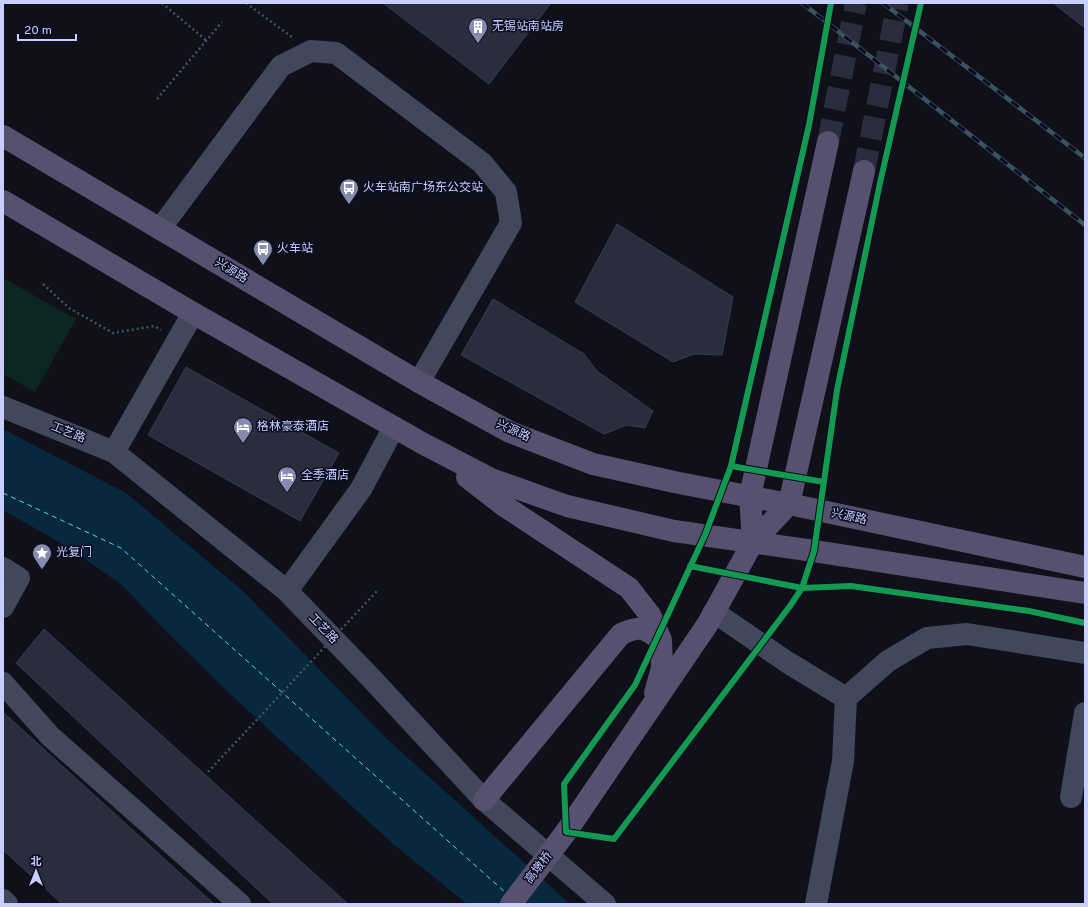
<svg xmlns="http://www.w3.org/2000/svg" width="1088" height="907" viewBox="0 0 1088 907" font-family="Overpass,'Noto Sans SC',sans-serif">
<rect width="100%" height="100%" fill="#0f101a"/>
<!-- green -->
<path fill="#0d2621" d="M3 278 76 319 35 392 3 374Z"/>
<!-- water -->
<path fill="#08283d" d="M3 429 126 493 243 591 387 739 570 904H467L392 843 228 692 164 629 122 585 71 549 3 510Z"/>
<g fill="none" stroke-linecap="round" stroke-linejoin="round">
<!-- ferry -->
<path stroke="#56d6ff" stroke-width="1" stroke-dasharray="5 4" stroke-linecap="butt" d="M3 493 121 548 506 893"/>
</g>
<!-- building -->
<path fill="#2b2d3e" stroke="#393a50" d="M383 3H551L489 84Z
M1053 3H1085V28Z
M617 224 733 297 722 355 694 354 673 362 575 302Z
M493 299 584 354 597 371 653 411 645 428 627 425 604 434 461 355Z
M186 367 339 453 300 521 148 435Z
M44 629 348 904H273L16 663Z
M3 712 214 904H62L3 850Z"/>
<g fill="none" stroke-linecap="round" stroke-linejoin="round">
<!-- major-tunnel -->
<path stroke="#2b2c3c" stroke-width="22" stroke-dasharray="22 11" stroke-linecap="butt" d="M828 142 856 3
M864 171 898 3"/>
<!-- path -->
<path stroke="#41555d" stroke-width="2.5" stroke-dasharray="2 3" stroke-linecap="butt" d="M162 3 207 41
M246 3 293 38
M157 99 222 22
M43 284 69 308 113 333 154 326 161 330"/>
<!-- minor -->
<path stroke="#43475b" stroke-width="22" d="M160 229 281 66 311 51 336 53 482 163 506 192 511 223 419 382
M3 407 114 452 287 591 371 678 484 800 605 904
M114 452 193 313
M3 568 19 578 3 607
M287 591 361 489 394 427
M714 612 787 662 846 698 843 761 816 904
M3 683 50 736 240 904
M846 698 888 661 927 638 967 634 1085 653
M1071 797 1085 713
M3 900 7 904"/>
<!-- major -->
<path stroke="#56516f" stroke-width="22" d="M3 136 419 382 510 432 593 464 679 483 789 504 1085 567
M3 201 193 313 422 443 491 479 567 506 674 531 814 551 1085 593
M467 477 503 505 629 588 650 615 661 640 662 668 655 693
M753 542 750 496 828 142
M484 800 621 634C641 625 644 628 661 640
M566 832 707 625 753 542 789 504 864 171"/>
<!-- rail casing -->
<g stroke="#39545e" stroke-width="4.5">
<path id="rail" d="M802 3 1085 225
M883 3 1085 158"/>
</g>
<!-- rail -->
<use href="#rail" stroke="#0b0c1f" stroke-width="3" stroke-dasharray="9" stroke-linecap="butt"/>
<!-- path-bridge -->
<path stroke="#41555d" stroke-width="2.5" stroke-dasharray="2 3" stroke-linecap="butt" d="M208 772 377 591"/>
<!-- major-bridge -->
<path stroke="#56516f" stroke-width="22" d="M511 904 566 832"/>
<!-- cycleway casing -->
<g stroke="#0b0c1f" stroke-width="8">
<path id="cycleway" d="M831 3 809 125 731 466 705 535 635 685 564 784 566 832 614 839 790 606 802 588 814 551 837 390 880 183 921 3
M731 466 824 482
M690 566 802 588 851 586 1029 611 1085 623"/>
</g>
<!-- cycleway -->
<use href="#cycleway" stroke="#139951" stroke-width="6"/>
</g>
<!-- icons -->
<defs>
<g id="building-pin" transform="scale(1)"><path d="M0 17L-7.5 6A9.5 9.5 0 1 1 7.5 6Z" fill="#878caf" stroke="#0b0c1f"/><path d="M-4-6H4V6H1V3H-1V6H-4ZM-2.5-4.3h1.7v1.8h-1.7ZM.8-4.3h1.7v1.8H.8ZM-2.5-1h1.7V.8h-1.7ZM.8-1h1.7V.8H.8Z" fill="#fff"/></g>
<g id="bus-pin" transform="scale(1)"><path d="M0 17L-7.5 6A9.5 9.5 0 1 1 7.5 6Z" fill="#878caf" stroke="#0b0c1f"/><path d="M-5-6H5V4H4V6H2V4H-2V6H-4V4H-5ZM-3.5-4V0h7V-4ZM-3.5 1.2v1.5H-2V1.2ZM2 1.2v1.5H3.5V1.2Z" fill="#fff"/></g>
<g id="hotel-pin" transform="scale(1)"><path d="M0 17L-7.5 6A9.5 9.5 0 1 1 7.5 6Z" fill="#878caf" stroke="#0b0c1f"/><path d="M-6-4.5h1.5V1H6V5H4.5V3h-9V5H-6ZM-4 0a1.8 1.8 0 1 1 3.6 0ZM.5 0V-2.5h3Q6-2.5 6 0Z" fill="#fff"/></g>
<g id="sight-pin" transform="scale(1)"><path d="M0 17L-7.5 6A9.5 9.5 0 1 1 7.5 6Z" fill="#878caf" stroke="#0b0c1f"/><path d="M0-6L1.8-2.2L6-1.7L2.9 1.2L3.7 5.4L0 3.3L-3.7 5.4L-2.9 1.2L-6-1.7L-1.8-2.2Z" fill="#fff"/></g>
</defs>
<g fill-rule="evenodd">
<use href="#building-pin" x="478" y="27"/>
<use href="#bus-pin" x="349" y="188"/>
<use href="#bus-pin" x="263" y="249"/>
<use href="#hotel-pin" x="243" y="427"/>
<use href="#hotel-pin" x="287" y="476"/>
<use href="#sight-pin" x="42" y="553"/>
</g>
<g text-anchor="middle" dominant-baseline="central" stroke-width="3" stroke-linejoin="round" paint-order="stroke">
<!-- poi labels -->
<g font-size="12" fill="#c8ceff" stroke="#0b0c1f" text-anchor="start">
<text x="492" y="27">无锡站南站房</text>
<text x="363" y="188">火车站南广场东公交站</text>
<text x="277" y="249">火车站</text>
<text x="257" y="427">格林豪泰酒店</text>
<text x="301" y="476">全季酒店</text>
<text x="56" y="553">光复门</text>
</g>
<!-- street labels -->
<g font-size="12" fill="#c8ceff" stroke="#0b0c1f">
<text transform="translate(231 271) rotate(31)">兴源路</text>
<text transform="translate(513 431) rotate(24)">兴源路</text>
<text transform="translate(68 433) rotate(22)">工艺路</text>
<text transform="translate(849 517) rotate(12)">兴源路</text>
<text transform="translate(323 629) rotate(46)">工艺路</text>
<text transform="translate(539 868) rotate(-53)">高墩桥</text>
</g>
</g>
<!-- border -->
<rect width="1088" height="907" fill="none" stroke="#c8ceff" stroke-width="8"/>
<!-- north arrow -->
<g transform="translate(36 871)" stroke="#0b0c1f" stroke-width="3" paint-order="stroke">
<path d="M0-3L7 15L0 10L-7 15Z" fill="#c8ceff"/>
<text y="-6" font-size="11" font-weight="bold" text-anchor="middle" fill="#c8ceff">北</text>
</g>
<!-- scale -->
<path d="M18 34v6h58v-6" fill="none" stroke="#c8ceff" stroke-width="2"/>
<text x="24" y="34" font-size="12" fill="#c8ceff" stroke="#0b0c1f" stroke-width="3" paint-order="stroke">20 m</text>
</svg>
